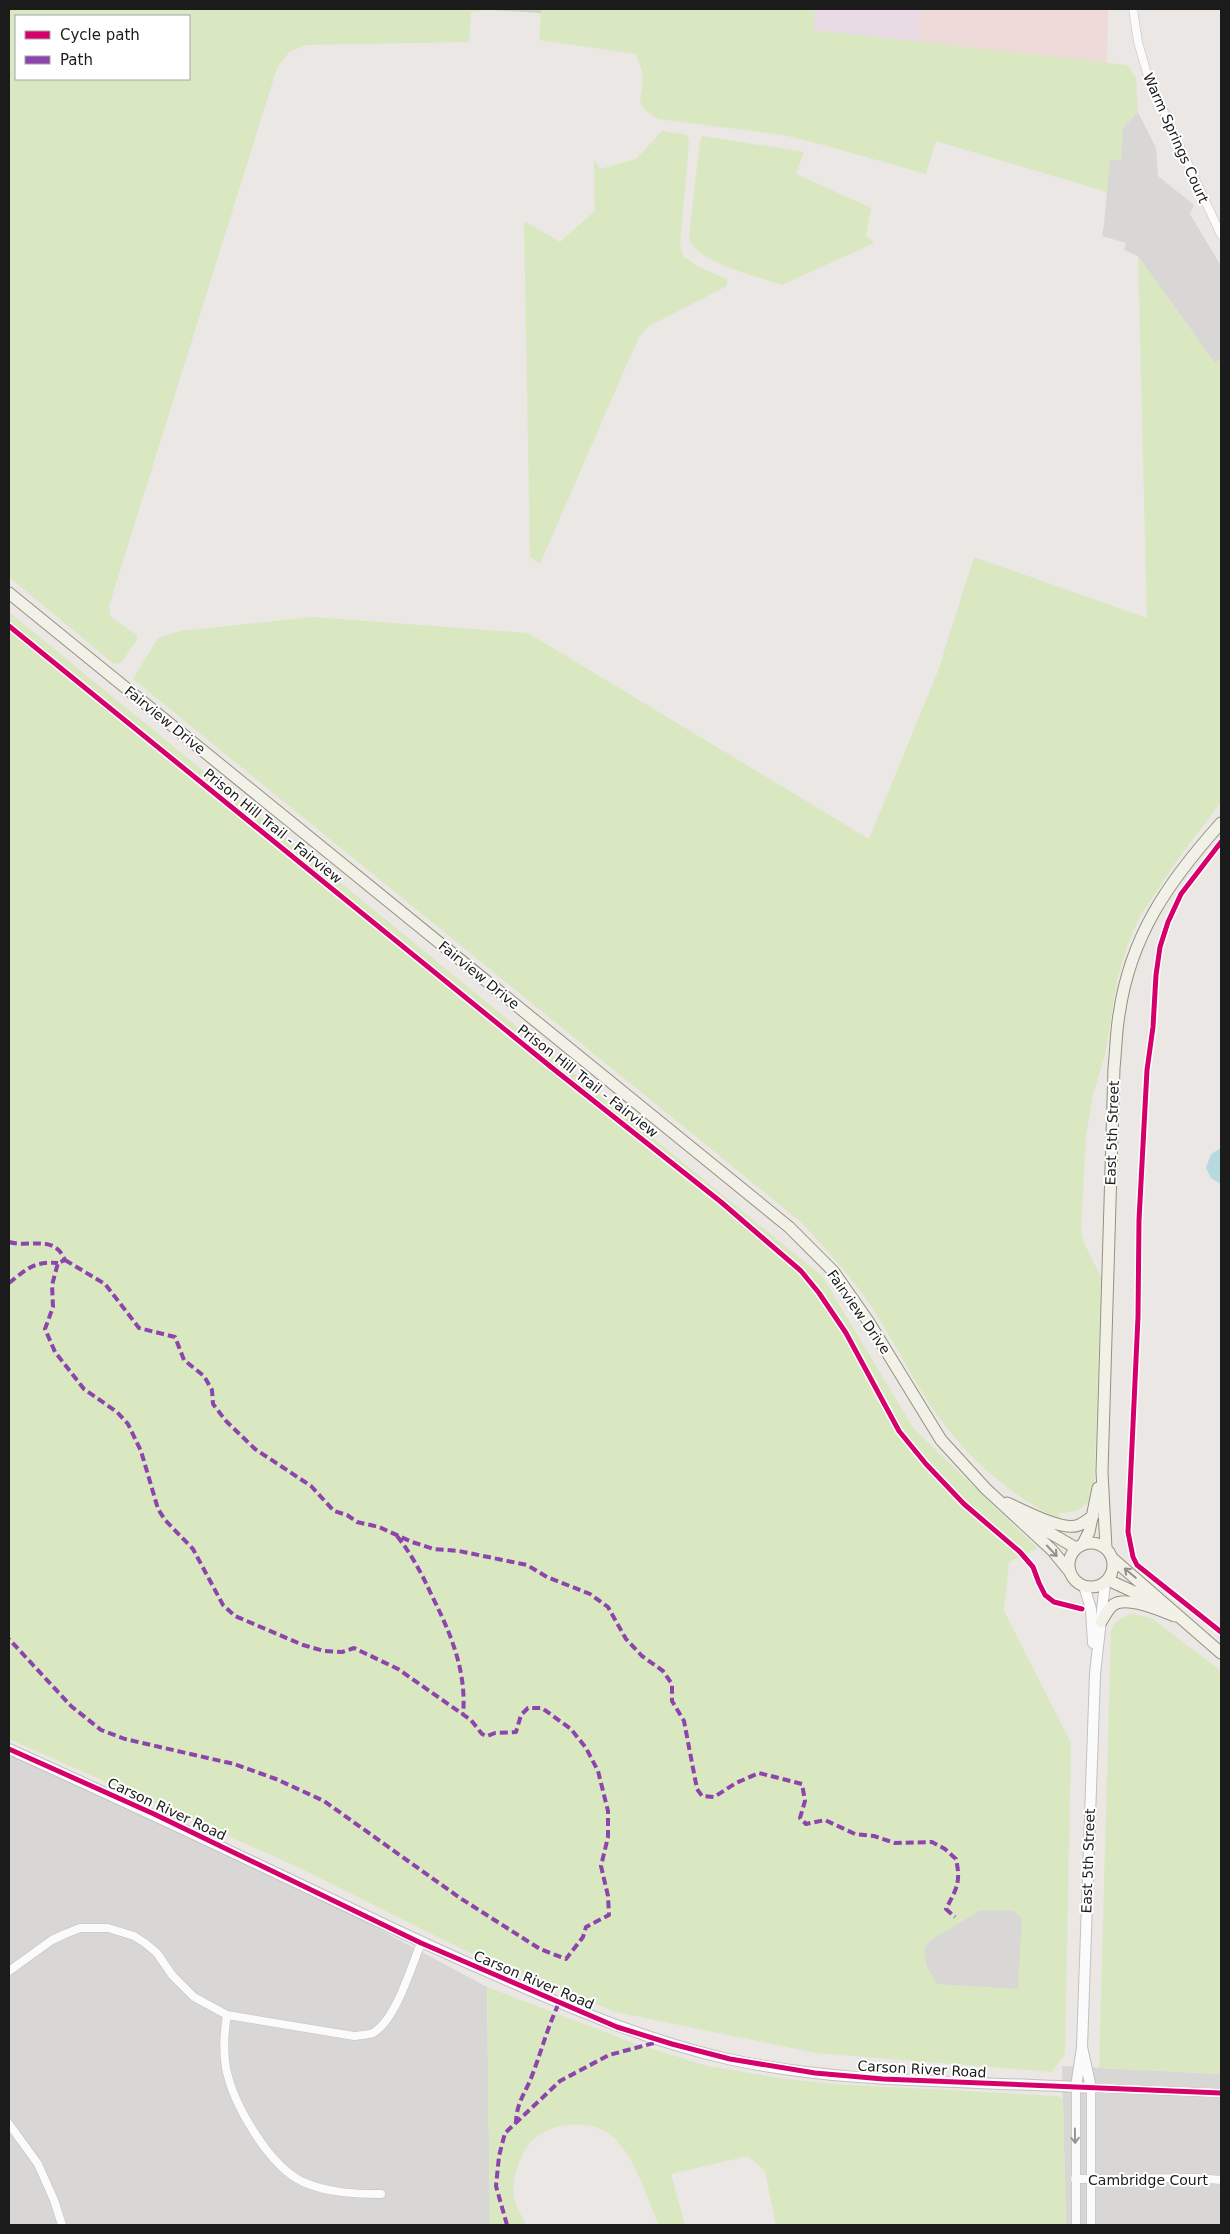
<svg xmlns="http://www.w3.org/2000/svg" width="1230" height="2234" viewBox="0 0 1230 2234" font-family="'DejaVu Sans',sans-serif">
<rect width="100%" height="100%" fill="#eae7e4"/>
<!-- residential -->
<path fill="#d9d7d5" d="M9 1753 289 1881 487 1987 490 2225H9Z
M1062 2066 1221 2074V2225H1066Z"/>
<!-- commercial -->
<path fill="#eddad9" d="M919 9H1108L1107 63 919 42Z"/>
<!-- industrial -->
<path fill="#e8dbe5" d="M815 9H919V42L813 30Z"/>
<!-- grass -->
<path fill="#dae8c1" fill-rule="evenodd" d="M9 9H491V10L471 12 469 42 306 45 289 52 277 68 109 606 111 617 137 635V640L121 663 114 664 9 577ZM16 16H189V79H16Z
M541 9H815L813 30 1127 65 1136 78 1138 112 1123 128 1121 160 1110 159 1107 192 936 141 926 174 816 143 783 135 658 119C628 102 646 99 642 73 641 66 638 60 636 54L539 40Z
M662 131 687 135 689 142 680 246 684 257 699 267 727 279V286L649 326 640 336 629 359 540 564 530 557 524 221 560 242 595 211 594 160 600 169 636 159Z
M703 136 804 152 796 174 871 208 866 235 874 243 782 285C759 277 694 262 689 238L700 140Z
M1138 256 1215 363 1221 358V802L1175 863 1139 918 1127 947 1117 980 1105 1055 1093 1095 1086 1135 1081 1229 1084 1243 1101 1277 1094 1491C1088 1507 1077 1513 1060 1513L1058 1519C1013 1497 970 1460 940 1419 912 1381 893 1337 866 1299 847 1272 824 1247 802 1223L133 679 158 638 181 631 313 617 528 633 869 839 938 671 974 557 1147 618Z
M9 612 822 1276 914 1429 1037 1548 1009 1562 1004 1611 1071 1743 1065 2054 1052 2072 816 2053 616 2012 466 1951 298 1867 9 1739Z
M1131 1613 1153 1619 1221 1671V2074L1099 2068 1111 1631 1114 1623Z
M487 1987 631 2042 707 2066 787 2079 833 2084 1058 2096 1063 2100 1066 2225H776L765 2171 748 2156 671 2174 685 2225H659C647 2199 635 2156 613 2137 592 2119 557 2121 535 2138 527 2144 522 2155 519 2163 515 2173 512 2187 514 2197 516 2207 522 2216 526 2225H490Z"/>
<!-- forest -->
<path fill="#c7d9b8" d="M491 9H541V13L491 10Z"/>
<!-- parking -->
<path fill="#d8d7d5" d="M1138 112 1156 148 1158 176 1194 205 1190 214 1221 266V358L1215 363 1138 256 1124 250 1126 243 1102 236 1104 225 1110 159 1121 160 1123 128Z
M1000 1910 1013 1911 1022 1918 1018 1989 937 1984 926 1965 924 1948 931 1940 979 1911Z"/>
<!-- water -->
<path fill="#b6dade" d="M1221 1148V1184L1211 1178 1206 1168 1211 1154Z"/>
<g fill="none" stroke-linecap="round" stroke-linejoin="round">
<!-- minor casing -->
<g stroke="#c2c1c0" stroke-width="9">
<path id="minor" d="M1133 9 1138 42 1149 80 1221 235
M9 1971 52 1940 65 1934 80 1928H108L134 1936 145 1943 157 1953 172 1975 194 1997 227 2015 354 2036C359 2035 368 2035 373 2033 396 2020 411 1967 421 1943
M227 2015C224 2033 223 2050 226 2068 233 2104 269 2166 303 2182 328 2193 355 2194 381 2194
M1076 2087V2225
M9 2124 38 2164 54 2200 62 2225
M1075 2179 1196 2178 1221 2180
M1091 2225V2088L1221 2093"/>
</g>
<!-- tertiary casing -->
<g stroke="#c2c1c0" stroke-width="12">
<path id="tertiary" d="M1084 1586 1091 1609 1093 1643
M9 1749C124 1801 239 1855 354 1910 406 1935 458 1959 511 1982 582 2013 653 2042 728 2059 847 2085 970 2080 1091 2088L1082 2047
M1076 2087 1082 2047 1095 1674 1105 1583"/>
</g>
<!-- secondary casing -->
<g stroke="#94927c" stroke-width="13">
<path id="secondary" d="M9 593 789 1227 833 1271 868 1321 941 1440 986 1489 1052 1550 1070 1572
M1007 1503C1023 1510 1063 1532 1079 1525 1084 1523 1089 1519 1093 1516
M1026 1519 1076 1548
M1069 1565a22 22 0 1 1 44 0a22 22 0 1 1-44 0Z
M1083 1544 1089 1532 1098 1488
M1106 1548 1102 1472 1114 1068C1116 1050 1116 1032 1119 1015 1130 936 1169 881 1221 823
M1113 1559 1221 1653
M1108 1580 1158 1603
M1101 1622C1104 1617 1108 1609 1113 1605 1127 1595 1161 1611 1175 1616"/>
</g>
<!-- minor -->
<use href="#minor" stroke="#fcfbfb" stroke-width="8"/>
<!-- tertiary -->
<use href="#tertiary" stroke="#fcfbfb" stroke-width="10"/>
<!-- secondary -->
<use href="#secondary" stroke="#f2f1e8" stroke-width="11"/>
<!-- quiet -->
<path stroke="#8e44ad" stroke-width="4" stroke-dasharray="8 4" stroke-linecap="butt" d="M9 1242C31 1248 54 1234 65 1260L58 1263 52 1285 53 1307 45 1329 55 1352 84 1389 117 1412 128 1424 141 1451 158 1509 165 1520 193 1549 223 1605 235 1616 303 1645 324 1651 342 1652 354 1648 398 1669 471 1720 482 1734 487 1736 495 1733 516 1732 521 1715 528 1708H542L571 1729 586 1748 598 1771 608 1811V1837L601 1866 608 1896 609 1915 586 1927 583 1937 566 1959 540 1949 460 1898 324 1801 276 1779 234 1764 125 1739 101 1730 71 1706 9 1639
M65 1260 105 1284 139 1328 175 1337 184 1360 204 1376 212 1390 213 1404 226 1421 255 1449 311 1486 334 1511 347 1515 357 1522 379 1527 412 1542 434 1549 459 1551 527 1565 547 1577 590 1594 608 1607 626 1639 642 1656 663 1671 672 1684V1701L684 1721 697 1789 702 1796 714 1797 736 1783 759 1773 802 1784 805 1801 800 1818 806 1824 825 1820 855 1834 874 1836 895 1843 932 1842 945 1849 956 1859C961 1882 957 1888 946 1909L955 1917
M9 1283C27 1269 34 1261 58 1263
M397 1536C412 1555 422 1574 432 1596 451 1634 467 1672 463 1715
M516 2124C516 2102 526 2093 533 2073 542 2049 548 2026 559 2003
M507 2225 496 2186 499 2156 505 2133 560 2081 609 2055 658 2042"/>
<!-- cycleway casing -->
<g stroke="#fff" stroke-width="8">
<path id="cycleway" d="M9 626 551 1067 721 1202 801 1271 819 1293 846 1333 899 1431 926 1464 964 1504 1020 1552 1033 1567 1039 1583 1045 1595 1054 1602 1082 1609
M1221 842 1181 894 1168 922 1160 947 1156 975 1153 1027 1147 1070 1139 1220 1138 1317 1128 1532 1133 1557 1137 1565 1221 1632
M9 1749 154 1814 421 1943 617 2027 672 2044 730 2059 815 2073 883 2079 1221 2093"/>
</g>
<!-- cycleway -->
<use href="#cycleway" stroke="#d6006c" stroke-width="5"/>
</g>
<!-- one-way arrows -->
<defs><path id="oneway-shaft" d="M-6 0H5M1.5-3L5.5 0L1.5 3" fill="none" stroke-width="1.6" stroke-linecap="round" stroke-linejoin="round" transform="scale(1.25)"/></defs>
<g stroke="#91918c">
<use href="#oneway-shaft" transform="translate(1052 1551) rotate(47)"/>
<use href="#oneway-shaft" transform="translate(1130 1573) rotate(-140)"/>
</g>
<use stroke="#979696" href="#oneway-shaft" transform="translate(1075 2136) rotate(89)"/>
<g text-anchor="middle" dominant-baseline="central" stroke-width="4" stroke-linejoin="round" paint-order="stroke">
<!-- street labels -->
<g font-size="14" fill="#1b1b1b" stroke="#fff">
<text transform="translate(1176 138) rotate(66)">Warm Springs Court</text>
<text transform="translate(165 720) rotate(39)">Fairview Drive</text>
<text transform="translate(273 826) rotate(39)">Prison Hill Trail - Fairview</text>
<text transform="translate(479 975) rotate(39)">Fairview Drive</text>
<text transform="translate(588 1081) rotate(38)">Prison Hill Trail - Fairview</text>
<text transform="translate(1112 1133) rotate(-88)">East 5th Street</text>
<text transform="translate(859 1312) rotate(55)">Fairview Drive</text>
<text transform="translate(167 1809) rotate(25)">Carson River Road</text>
<text transform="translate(1088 1861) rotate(-88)">East 5th Street</text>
<text transform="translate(534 1980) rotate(23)">Carson River Road</text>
<text transform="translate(922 2069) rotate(3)">Carson River Road</text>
<text x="1148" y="2180">Cambridge Court</text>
</g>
</g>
<!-- border -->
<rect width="1230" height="2234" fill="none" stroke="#1b1b1b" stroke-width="20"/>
<!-- legend -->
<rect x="15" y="15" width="175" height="65" fill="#ffffff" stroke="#a4a4a4"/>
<rect x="25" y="31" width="25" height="8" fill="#d6006c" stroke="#a4a4a4"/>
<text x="60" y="40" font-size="15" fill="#1b1b1b">Cycle path</text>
<rect x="25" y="56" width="25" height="8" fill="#8e44ad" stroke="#a4a4a4"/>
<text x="60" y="65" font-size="15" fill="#1b1b1b">Path</text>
</svg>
